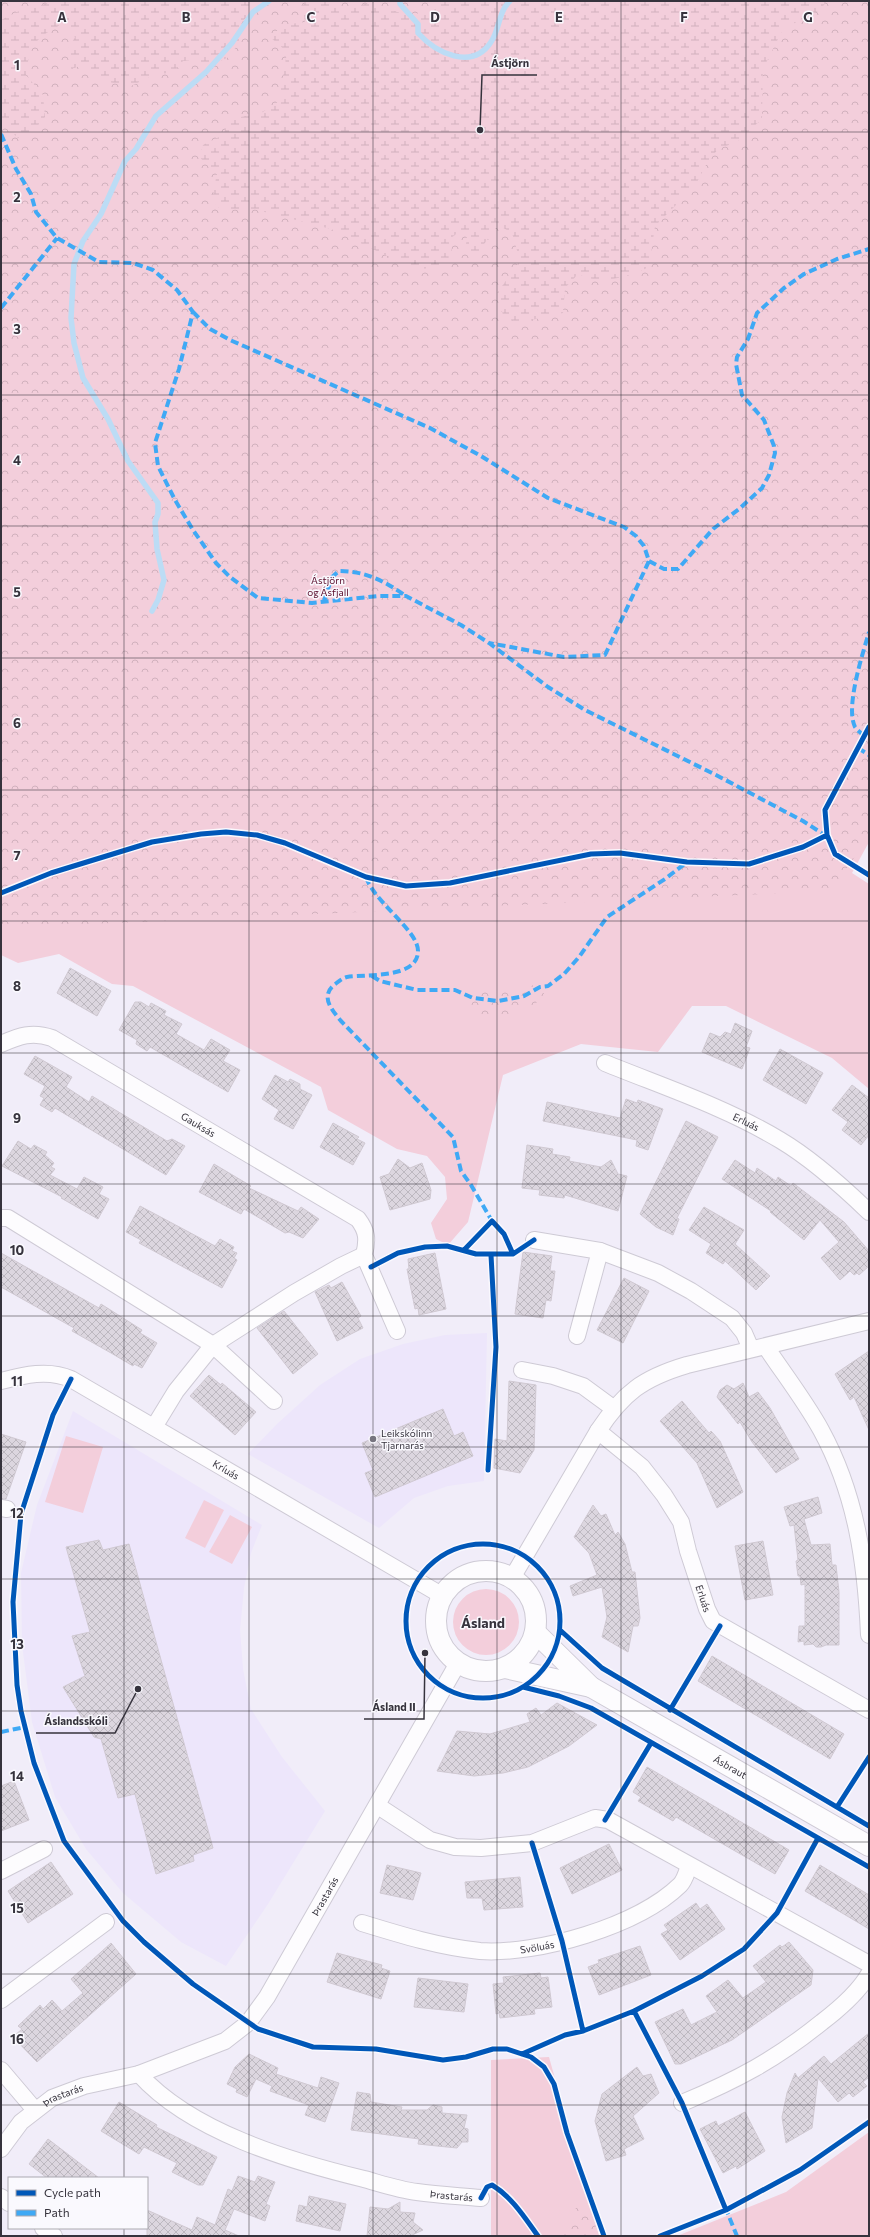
<svg xmlns="http://www.w3.org/2000/svg" width="870" height="2237" viewBox="0 0 870 2237" font-family="Commissioner,sans-serif">
<defs>
<pattern id="forest-crowns" width="20" height="18" patternUnits="userSpaceOnUse"><rect width="20" height="18" fill="#f3cedb"/><path d="M2 6a3 3 0 1 1 6 0M12 15a3 3 0 1 1 6 0" fill="none" stroke="#d1b1bd"/></pattern>
<pattern id="wetland-marsh" width="20" height="14" patternUnits="userSpaceOnUse"><rect width="20" height="14" fill="#f3cedb"/><path d="M1 5h8M5 5V1M11 12h8M15 12V8" fill="none" stroke="#d1b1bd"/></pattern>
<pattern id="building-cross-hatch" width="8" height="8" patternUnits="userSpaceOnUse"><rect width="8" height="8" fill="#dcd6df"/><path d="M0 0l8 8M0 8l8-8" fill="none" stroke="#bdb8c0"/></pattern>
</defs>
<rect width="100%" height="100%" fill="#f1edf9"/>
<!-- built -->
<path fill="#ede6fb" d="M487 1333 484 1481 448 1486 414 1498 379 1528 248 1454 277 1424 320 1385 360 1359 403 1344 445 1335Z
M73 1411 262 1525 251 1553 244 1588 240 1630 243 1669 251 1709 282 1757 325 1811 268 1904 226 1966 181 1942 123 1893 86 1849 55 1797 32 1722 22 1644 21 1573 37 1505Z"/>
<!-- grass -->
<path fill="#f3cedb" d="M1 225 869 619V842L852 873 869 884V1089L832 1058 726 1006H692L658 1052 581 1044 503 1075 468 1222 448 1245 436 1239 431 1223 447 1199 445 1177 427 1156 397 1149 328 1110 321 1087 133 986 112 984 59 954 18 963 1 955Z
M66 1436 103 1447 83 1513 45 1502Z
M204 1500 224 1510 205 1548 185 1538Z
M230 1515 252 1527 232 1564 209 1552Z
M453 1622a33 33 0 1 1 66 0a33 33 0 1 1-66 0Z
M549 2057 599 2236H491V2060Z
M869 2132V2236H677L786 2192Z"/>
<!-- forest -->
<path fill="url(#forest-crowns)" d="M1 1H869V836L831 891 1 928Z
M526 984 540 987 544 993C541 1009 483 1028 472 1009 469 1001 474 990 483 989L492 994 516 989Z
M587 2201 599 2236H563L575 2209Z"/>
<!-- wetland -->
<path fill="url(#wetland-marsh)" d="M56 1H266L240 23 242 40 227 58 202 69 193 60 183 61 174 72 154 75 131 86 102 81 93 71 83 65 71 69 67 51 75 37 62 24C35 39 30 43 26 75L43 95 45 117 28 137 18 138 1 122V20L19 11Z
M311 1H332L341 9 375 2C394 15 415 17 436 9L435 1H827L820 10 783 29 763 69 762 119 737 142 718 149 707 163 695 186 655 226 649 267C628 277 600 286 578 274L565 288 563 313 517 323 503 315 497 293 520 261 512 233 498 225 476 255 465 250 467 238 461 230 450 239 452 252 440 268 414 269 331 229 253 209 221 210 212 200 217 173 199 157 203 145 223 135 230 119 261 113 279 101 287 52 270 37 283 25 305 22 302 5Z"/>
<g fill="none" stroke-linecap="round" stroke-linejoin="round">
<!-- stream -->
<path stroke="#bcdcf5" stroke-width="5.5" d="M400 1V4L418 24V33C436 53 472 71 491 42 500 29 498 12 510 1
M152 611 158 600 164 580 157 549 155 522 158 514V503L128 461 108 419 83 378 74 343 71 318 74 264 83 241 101 214 125 161 136 149 156 116 206 72 232 43 253 12 269 1"/>
</g>
<!-- building -->
<path fill="url(#building-cross-hatch)" stroke="#d0c9d2" d="M70 968 111 991 97 1016 57 993Z
M135 1002H141L149 1007 151 1003 166 1011 164 1015 182 1024 176 1034 204 1050 211 1039 230 1050 223 1061 240 1070 228 1092 150 1047 147 1051 136 1044 137 1040 119 1030Z
M735 1023 752 1031 746 1047 750 1048 742 1069 702 1052 710 1033 720 1037 725 1032 731 1034Z
M780 1049 823 1073 806 1104 763 1080Z
M35 1056 72 1077 66 1087 89 1102 92 1096 167 1141 172 1139 185 1146 166 1175 55 1108 52 1112 40 1105 44 1098 40 1096 45 1086 24 1074Z
M275 1075 288 1082 290 1079 300 1084V1089L312 1095 293 1129 274 1119 279 1110 262 1099Z
M852 1085 869 1098V1135L861 1145 842 1130 848 1122 832 1110Z
M626 1099 637 1103 638 1100 663 1109 648 1150 636 1146 637 1140 543 1121 547 1102 620 1118Z
M686 1121 718 1137 677 1218 679 1219 673 1235 656 1227 640 1214Z
M333 1123 359 1137 357 1139 365 1143 353 1165 320 1147Z
M18 1141 31 1149 34 1145 47 1152 45 1155 54 1163 51 1167 55 1169 50 1175 77 1189 84 1177 103 1187 99 1194 109 1199 98 1219 61 1198 62 1197 2 1166Z
M527 1145 553 1149 552 1154 570 1157 569 1161 601 1167 611 1160 618 1174 627 1176 618 1211 565 1195 564 1198 539 1195 540 1190 522 1188Z
M398 1159 410 1168 422 1163 431 1190 430 1199 390 1210 380 1177 389 1174Z
M735 1160 755 1173 757 1168 776 1181 778 1177 791 1186 793 1183 844 1222 869 1251V1266L859 1275 857 1273 854 1275 850 1271 840 1280 821 1258 839 1242 820 1220 804 1240 770 1212 771 1211 722 1179Z
M214 1164 251 1186 249 1188 298 1211 301 1207 319 1219 303 1238 289 1232 285 1233 244 1209 241 1214 199 1192Z
M140 1206 215 1246 220 1239 234 1247 232 1251 237 1253 234 1258 237 1260 222 1288 139 1243 141 1240 126 1232Z
M704 1207 744 1230 735 1244 770 1276 756 1290 725 1261 723 1264 706 1253 711 1244 689 1230Z
M523 1252 552 1256 550 1271H555L551 1301 546 1300 543 1318 515 1314Z
M1 1253 99 1308 101 1304 142 1330 140 1333 157 1343 142 1368 134 1364 133 1366 111 1353 72 1331 74 1328 1 1287Z
M435 1253 446 1309 419 1315 418 1308 415 1309 407 1269H409L408 1259Z
M624 1278 649 1291 623 1343 597 1330Z
M342 1282 361 1316 358 1318 363 1328 337 1341 315 1292 329 1285 331 1288Z
M284 1311 318 1354 293 1374 257 1328Z
M869 1351V1430L854 1397 850 1400 835 1374Z
M209 1375 221 1385 222 1383 256 1412 235 1435 190 1396Z
M509 1381 536 1385 534 1450 520 1473 494 1468 495 1439 507 1441Z
M743 1383 749 1397 758 1392 770 1408 799 1459 776 1473 752 1442 740 1422 738 1424 717 1397 720 1390 727 1385 734 1389Z
M682 1401 709 1433 711 1431 720 1441 743 1492 717 1508 697 1463 660 1421Z
M443 1409 454 1436 463 1432 473 1456 375 1497 365 1473 373 1470 362 1443Z
M1 1434 26 1442 6 1499H1Z
M818 1497 822 1513 804 1519 811 1545 830 1544 832 1565H836L839 1592V1645H826L821 1647H816L813 1644 804 1645V1641L798 1642 799 1626H805V1584L801 1585 800 1576H798L796 1561 798 1560 794 1525 790 1526 784 1507Z
M593 1505 601 1516 606 1514 615 1535 618 1532 625 1544 632 1572H635L640 1618 638 1626H633L628 1652 602 1637 607 1617 602 1587 573 1596 570 1586 597 1575 589 1553 574 1537Z
M99 1540 103 1550 129 1544 213 1848 193 1855 194 1861 156 1874 135 1794 118 1798 101 1739 94 1737 63 1687 85 1676 72 1636 90 1632 66 1547Z
M763 1541 773 1595 745 1600 735 1546Z
M712 1656 844 1734 830 1759 698 1681Z
M557 1703 597 1725 569 1746 528 1767 503 1773 474 1776 437 1771 457 1731 490 1734 530 1722 527 1714 536 1708 541 1715Z
M647 1767 789 1850 775 1874 676 1817 673 1821 638 1801 641 1797 633 1792Z
M14 1781 29 1820 1 1831V1786Z
M609 1844 622 1870 572 1894 560 1868Z
M51 1862 73 1894 28 1923 8 1891Z
M387 1865 421 1873 413 1900 380 1893Z
M820 1865 869 1895V1929L805 1891Z
M520 1877 523 1907 484 1910 482 1898H467L465 1882Z
M696 1903 700 1909 707 1904 725 1929 680 1960 661 1934 668 1930 664 1925Z
M789 1942 813 1970 811 1985 732 2040 681 2064H675L655 2022 683 2009 691 2025 717 2012 706 1996 728 1980 743 1998 766 1982 753 1966 780 1945 782 1947Z
M111 1943 136 1974 37 2062 13 2037 22 2029 18 2026 40 2005 43 2009 52 2000 62 2011 83 1993 71 1979Z
M640 1946 651 1975 599 1995 588 1967 599 1963 598 1960Z
M337 1953 382 1965 381 1968 390 1971 381 1999 327 1982Z
M540 1973 541 1978 548 1977 552 2007 534 2009 535 2014 500 2018 499 2013 496 2014 493 1984 504 1983 503 1977Z
M418 1978 468 1984 464 2012 414 2007Z
M869 2033V2077L863 2082 867 2086 853 2097 849 2093 838 2102 818 2078 812 2128 786 2143 782 2117 787 2093 795 2073 798 2078 824 2056 831 2064Z
M249 2054 278 2068 276 2074 318 2088 321 2077 339 2083 325 2122 305 2115 309 2105 270 2091 272 2086 256 2079 247 2097 236 2092 237 2089 227 2084 235 2067Z
M637 2067 643 2076 651 2074 659 2093 633 2116 644 2139 624 2149 626 2155 606 2161 595 2121 602 2094Z
M357 2092 370 2094 371 2102 402 2107 401 2110H427L433 2105 442 2107V2113L467 2115 464 2128 468 2129V2142H462L457 2148 437 2146 418 2144 419 2139 351 2130Z
M119 2102 157 2125 156 2127 217 2157 203 2185H198L172 2172 177 2163 144 2147 139 2154 101 2131Z
M745 2112 765 2151 737 2169 736 2166 723 2173 700 2129 716 2121 718 2126Z
M48 2139 99 2178H47L29 2164Z
M238 2176 255 2182 258 2176 275 2182 266 2204 270 2206 265 2221 234 2209 225 2230 239 2236H147V2210L192 2230 197 2217 215 2225 228 2189 232 2191Z
M309 2196 346 2204 340 2231 296 2221 299 2205 307 2207Z
M400 2202V2212L415 2213 413 2222 423 2230 410 2236H367L370 2207 388 2209Z"/>
<g fill="none" stroke-linecap="round" stroke-linejoin="round">
<!-- minor casing -->
<g stroke="#cecad5" stroke-width="18">
<g id="minor">
<path id="s1" d="M1 1044C19 1036 32 1031 52 1038L358 1219C367 1231 368 1239 364 1255L397 1331"/>
<path id="s2" d="M605 1063C664 1087 725 1107 780 1140 812 1159 842 1186 869 1212"/>
<path d="M1 1218H8L213 1345 274 1401"/>
<path d="M534 1240 600 1251 658 1273 691 1291 732 1318 744 1333 751 1349"/>
<path d="M577 1336 600 1251"/>
<path d="M766 1347C784 1374 805 1401 821 1430 856 1494 866 1563 869 1635"/>
<path d="M522 1370 553 1376 583 1386 613 1408"/>
<path id="s3" d="M1 1381C24 1375 48 1369 71 1379L443 1596"/>
<path d="M154 1427 176 1391 213 1345 294 1293 341 1266 364 1255"/>
<path id="s4" d="M598 1431 642 1467 664 1495 681 1522 688 1551 707 1609 713 1621 869 1710"/>
<path d="M1 1508 7 1509"/>
<path d="M512 1578 598 1431C623 1393 643 1378 687 1365L869 1321"/>
<path d="M378 1806 430 1840 455 1847 481 1848 532 1843 595 1818 608 1820 869 1964"/>
<path d="M1 1871 44 1849"/>
<path id="s5" d="M362 1923C401 1935 440 1947 480 1951 538 1955 638 1926 680 1885 685 1880 687 1871 689 1866"/>
<path d="M1 2000 106 1922"/>
<path d="M1 2070 35 2110"/>
<path id="s6" d="M139 2074C191 2132 290 2161 364 2179 382 2184 400 2190 417 2192 438 2195 460 2196 481 2198"/>
<path d="M682 2103C737 2080 775 2060 822 2022 839 2009 858 1993 869 1974"/>
<path id="s7" d="M1 2149 21 2122 52 2098 84 2086 139 2074 225 2041 248 2023 267 1997 458 1663"/>
<path d="M1 2197 9 2203"/>
<path d="M43 2228 54 2236"/>
</g>
</g>
<!-- tertiary casing -->
<g stroke="#cecad5" stroke-width="22">
<g id="tertiary">
<circle cx="486" cy="1621" r="50"/>
<path id="s8" d="M535 1632 591 1687 869 1846"/>
<path d="M505 1668 591 1687"/>
</g>
</g>
<!-- minor -->
<use href="#minor" stroke="#fdfcfe" stroke-width="16"/>
<!-- tertiary -->
<use href="#tertiary" stroke="#fdfcfe" stroke-width="20"/>
<!-- quiet -->
<path stroke="#3fa9f5" stroke-width="4" stroke-dasharray="8 4" stroke-linecap="butt" d="M1 134 16 169 31 194 36 212 57 238 99 262 133 263 153 270 177 290 193 312 179 369 155 443 158 466 175 500 193 530 216 563 230 577 258 598 312 603 378 596H406L461 625 489 643 548 687 585 710 716 775 803 821 828 837
M1 308 57 238
M193 312 210 329 230 340 430 428 481 456 548 498 624 527 636 536 644 546 649 561 605 655 564 657 489 643
M649 561 664 569H678L713 529 739 509 762 488 769 475 775 453 774 446 764 420 742 395 736 364 737 357 748 339 757 313 784 288 804 274 837 259 869 249
M324 601 332 577 339 571C366 571 384 581 406 596
M864 736C861 733 857 730 855 727 845 707 863 653 869 632
M858 748 869 755
M366 877C374 902 418 930 418 951 418 979 366 974 347 977 342 978 338 982 334 985 320 997 332 1010 341 1021L453 1137 461 1171 471 1185 492 1221
M372 976 380 981 417 990H455L473 998 498 1001 524 996 540 987 548 986 564 974 579 957 607 917 665 879 687 862
M1 1732 25 1727
M725 2207 737 2236"/>
<!-- cycleway casing -->
<g stroke="#faf9fe" stroke-width="8">
<path id="cycleway" d="M827 835 835 854 869 875
M1 893 51 873 152 842 201 834 226 832 257 835 285 843 366 877 406 886 450 883 591 854 620 853 687 862 749 864 803 847 827 835 825 810 869 727
M464 1250 492 1221 504 1234 513 1254
M371 1267 398 1253 425 1247 447 1246 476 1254H513L534 1240
M71 1379 53 1415 21 1514 13 1602 17 1685 21 1711 34 1763 64 1841 123 1921 144 1942 193 1984 258 2029 313 2047 376 2049 443 2060 466 2057 493 2049H507L531 2057 544 2067 554 2084 567 2133 604 2236
M488 1470 496 1347 491 1255
M406 1621a77 77 0 1 1 154 0a77 77 0 1 1-154 0Z
M560 1630 602 1668 869 1826
M523 1687 559 1696 591 1708 869 1867
M670 1710 720 1626
M837 1807 869 1757
M605 1820 651 1743
M532 1843 562 1941 583 2031
M634 2011 682 2103 726 2210
M522 2054 565 2035 583 2031 634 2011 702 1976 744 1949 777 1913 818 1838
M481 2198 487 2187 492 2185C512 2197 525 2218 538 2236
M660 2236 726 2210 800 2170 869 2122"/>
</g>
<!-- cycleway -->
<use href="#cycleway" stroke="#0057b8" stroke-width="5"/>
</g>
<!-- grid -->
<path fill="none" stroke="#36333d" stroke-width="1" stroke-opacity="0.55" d="M124 1V2178M249 1V2236M373 1V2236M497 1V2236M621 1V2236M746 1V2236M1 132H869M1 263H869M1 395H869M1 526H869M1 658H869M1 790H869M1 921H869M1 1053H869M1 1184H869M1 1316H869M1 1447H869M1 1579H869M1 1711H869M1 1842H869M1 1974H869M1 2105H869M124 2228V2236"/>
<!-- markers -->
<circle fill="#77747f" stroke="#faf9fe" stroke-width="1.5" cx="373" cy="1439" r="4"/>
<g text-anchor="middle" dominant-baseline="central" stroke-width="3" stroke-linejoin="round" paint-order="stroke">
<!-- park labels -->
<g font-size="10" fill="#590b2a" stroke="#faf9fe">
<text x="328" y="580">Ástjörn<tspan x="328" dy="12">og Ásfjall</tspan></text>
</g>
<!-- street labels -->
<g font-size="10" fill="#36333d" stroke="#faf9fe">
<text stroke="none"><textPath href="#s2" startOffset="153">Erluás</textPath></text>
<text stroke="none"><textPath href="#s1" startOffset="223">Gauksás</textPath></text>
<text stroke="none"><textPath href="#s3" startOffset="251">Kríuás</textPath></text>
<text stroke="none"><textPath href="#s4" startOffset="204">Erluás</textPath></text>
<text stroke="none"><textPath href="#s8" startOffset="239">Ásbraut</textPath></text>
<text stroke="none"><textPath href="#s7" startOffset="433">Þrastarás</textPath></text>
<text stroke="none"><textPath href="#s5" startOffset="179">Svöluás</textPath></text>
<text stroke="none"><textPath href="#s7" startOffset="84">Þrastarás</textPath></text>
<text stroke="none"><textPath href="#s6" startOffset="341">Þrastarás</textPath></text>
</g>
<!-- poi labels -->
<g font-size="10" fill="#36333d" stroke="#faf9fe" text-anchor="start">
<text x="381" y="1433">Leikskólinn<tspan x="381" dy="12">Tjarnarás</tspan></text>
</g>
<!-- district labels -->
<g font-size="14" font-weight="bold" fill="#36333d" stroke="#faf9fe">
<text x="483" y="1622">Ásland</text>
</g>
</g>
<g font-size="13" text-anchor="middle" font-weight="bold" fill="#36333d" stroke="#faf9fe" stroke-width="3" stroke-linejoin="round" paint-order="stroke">
<text x="62" y="22">A</text>
<text x="186" y="22">B</text>
<text x="311" y="22">C</text>
<text x="435" y="22">D</text>
<text x="559" y="22">E</text>
<text x="684" y="22">F</text>
<text x="808" y="22">G</text>
<text x="17" y="70">1</text>
<text x="17" y="202">2</text>
<text x="17" y="334">3</text>
<text x="17" y="465">4</text>
<text x="17" y="597">5</text>
<text x="17" y="728">6</text>
<text x="17" y="860">7</text>
<text x="17" y="991">8</text>
<text x="17" y="1123">9</text>
<text x="17" y="1255">10</text>
<text x="17" y="1386">11</text>
<text x="17" y="1518">12</text>
<text x="17" y="1649">13</text>
<text x="17" y="1781">14</text>
<text x="17" y="1913">15</text>
<text x="17" y="2044">16</text>
</g>
<!-- callouts -->
<path fill="none" stroke="#36333d" stroke-width="1.5" d="M480 130L482 75H537M425 1653L424 1719H364M138 1689L115 1733H36"/>
<g fill="#36333d" stroke="#faf9fe" stroke-width="1.5">
<circle cx="480" cy="130" r="4"/>
<circle cx="425" cy="1653" r="4"/>
<circle cx="138" cy="1689" r="4"/>
</g>
<g font-size="11" text-anchor="middle" font-weight="bold" fill="#36333d" stroke="#faf9fe" stroke-width="3" stroke-linejoin="round" paint-order="stroke">
<text x="510" y="67">Ástjörn</text>
<text x="394" y="1711">Ásland II</text>
<text x="76" y="1725">Áslandsskóli</text>
</g>
<!-- border -->
<rect width="870" height="2237" fill="none" stroke="#36333d" stroke-width="4"/>
<!-- legend -->
<rect x="8" y="2177" width="140" height="52" fill="#faf9fe" stroke="#acaab1"/>
<rect x="16" y="2190" width="20" height="6" fill="#0057b8" stroke="#acaab1"/>
<text x="44" y="2197" font-size="12" fill="#36333d">Cycle path</text>
<rect x="16" y="2210" width="20" height="6" fill="#3fa9f5" stroke="#acaab1"/>
<text x="44" y="2217" font-size="12" fill="#36333d">Path</text>
</svg>
